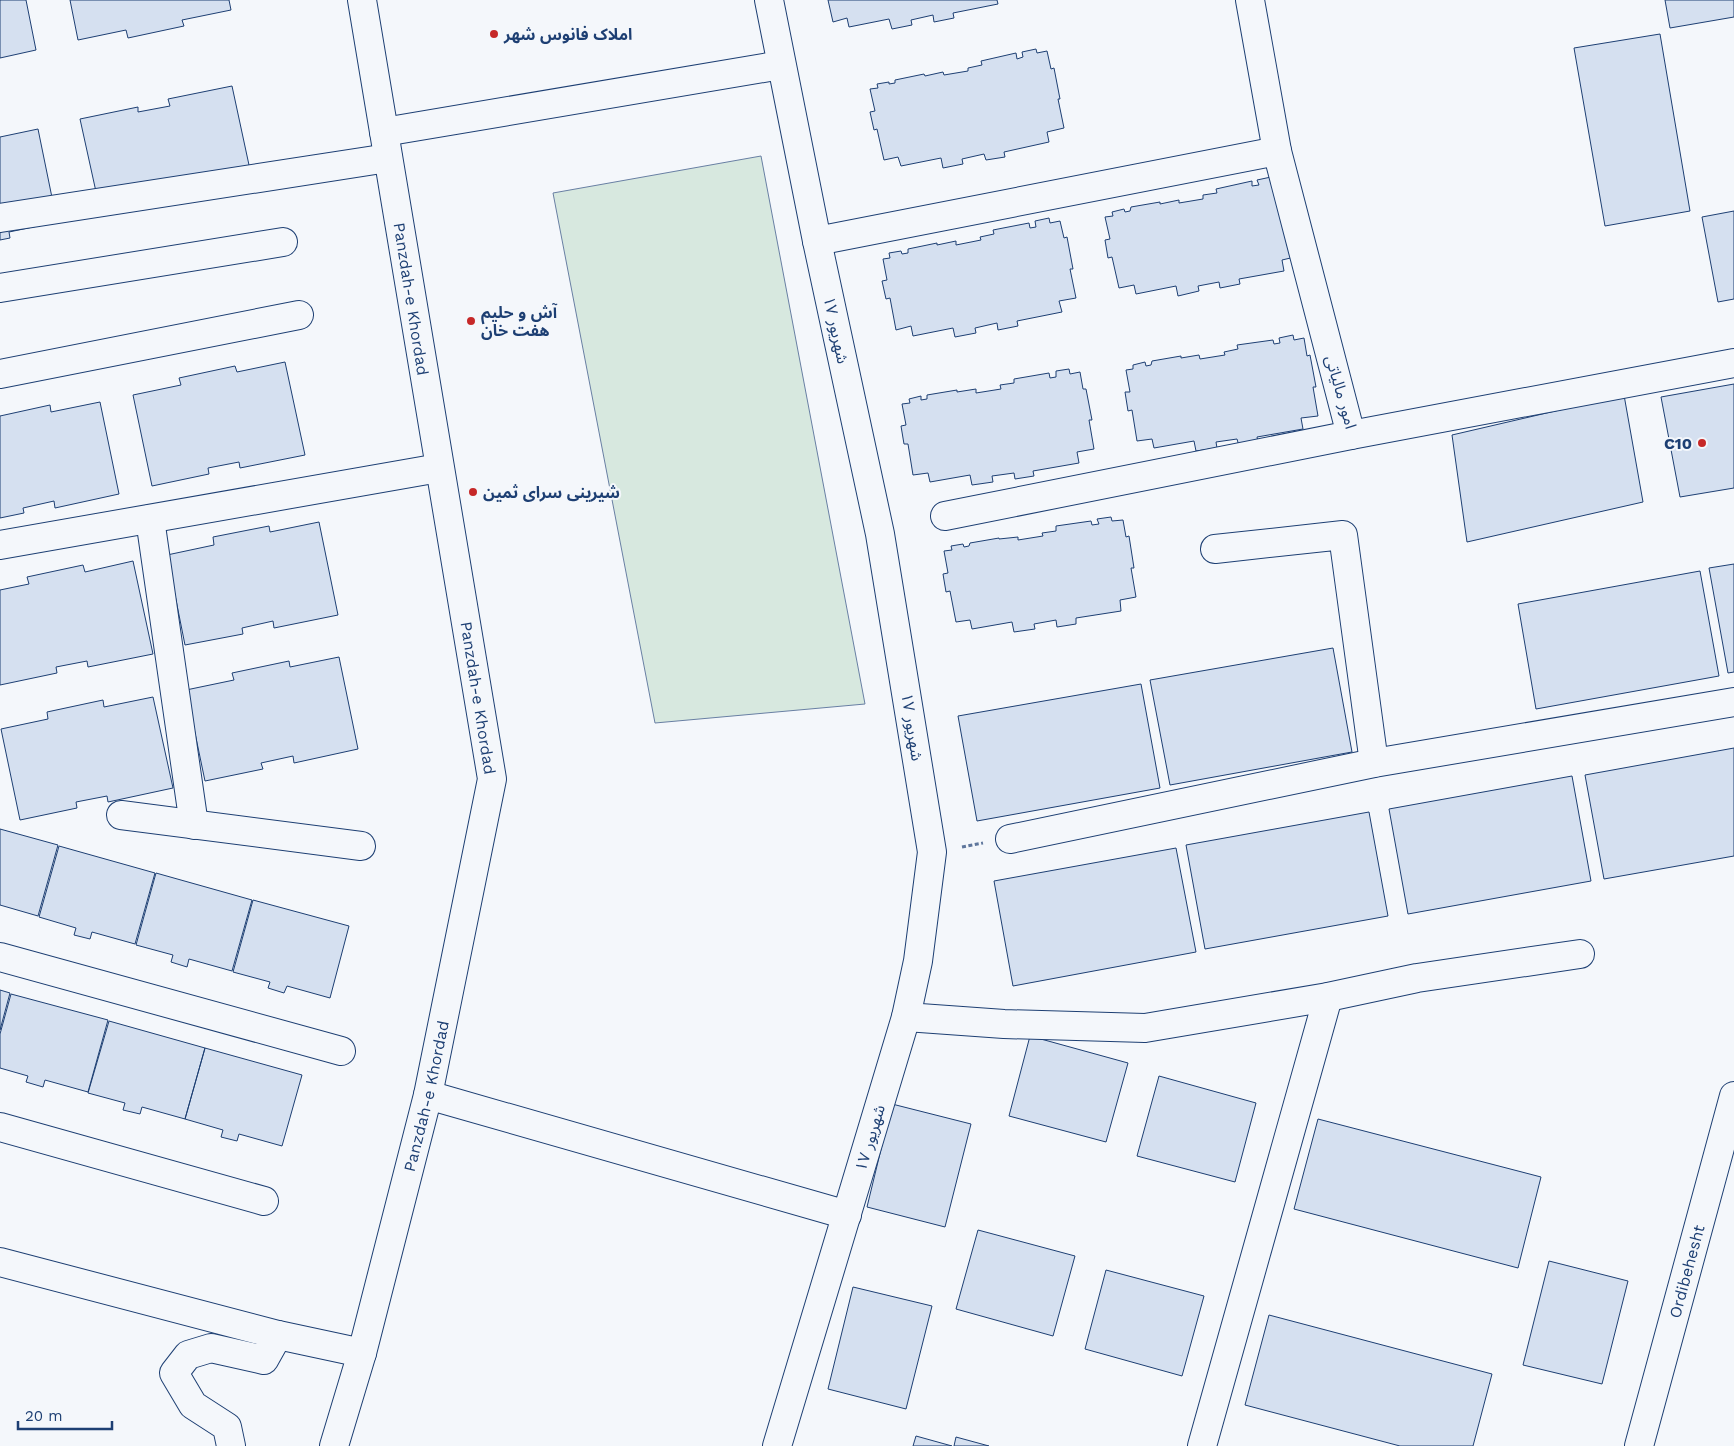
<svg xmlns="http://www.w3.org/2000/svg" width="1734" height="1446" viewBox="0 0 1734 1446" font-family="'Work Sans','Noto Sans Arabic',sans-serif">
<rect width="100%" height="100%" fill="#f4f7fb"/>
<!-- green -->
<path fill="#d7e8df" stroke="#687fa3" d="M761 156 865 704 655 723 553 193Z"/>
<!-- building -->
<path fill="#d5e0f0" stroke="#1d3f73" d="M0 0H26L36 50 0 58Z
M70 0H229L231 10 182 20 184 26 128 38 126 30 78 40Z
M828 0H997L998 4 953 13 954 18 934 22 933 15 911 20 912 25 892 29 889 19 849 27 847 18 833 22Z
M1665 0H1734V17L1670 28Z
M1660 34 1690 211 1605 226 1574 48Z
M1036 49 1037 53 1047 51 1051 69 1054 68 1060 99H1058L1064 128 1047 132 1049 142 1004 152 1005 157 986 160 984 154 962 159 963 164 943 168 941 158 901 166 898 157 884 160 877 129 874 130 870 112 875 111 870 89 878 88 877 84 889 82V84L895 83V80L924 74 925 76 943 72 944 75 968 71V68L982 65 981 61 1016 53 1017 59 1023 57 1022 52Z
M232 86 252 179 100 210 80 119 138 107V112L170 106 168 99Z
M38 129 57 222 9 232 10 238 0 240V137Z
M1271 177 1299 256 1282 260 1284 271 1239 279 1240 284 1220 288 1219 282 1198 286 1199 291 1178 296 1176 286 1136 294 1134 285 1119 288 1112 257 1108 258 1105 240 1110 239 1105 217 1113 216 1112 212 1124 209 1125 212 1130 211 1131 207 1160 202V204L1179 200V203L1203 199V195L1217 193 1216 189 1252 181V186L1259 185 1257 180Z
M1734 211V299L1718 302 1702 217Z
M1049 218 1050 223 1060 221 1064 238 1067 237 1073 269H1070L1076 298 1059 301 1062 312 1017 321 1018 326 998 330 997 323 975 328 976 333 955 337 953 328 913 336 911 326 896 330 890 298 886 299 882 281 887 280 883 259 890 258 889 253 901 251 902 254 908 253V249L937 243V245L956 241V245L981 240 980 237 994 234 993 230 1029 223 1030 228 1036 227 1035 221Z
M1293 335 1294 340 1304 338 1307 356 1310 355 1316 387H1313L1318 416 1301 418 1303 429 1257 437 1258 442 1239 446 1237 439 1216 442 1217 448 1196 451 1194 441 1154 448 1152 439 1137 441 1132 410 1128 411 1125 392H1130L1126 370 1133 369V365L1145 362 1146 366 1151 365 1152 361 1181 356V358L1199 355 1200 359 1225 355 1224 352 1238 349 1237 345 1273 340 1274 344 1280 343 1279 338Z
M285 362 305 455 240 468 239 462 208 468 209 474 152 486 133 395 181 385 179 378 235 366 237 372Z
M1069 369 1070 374 1080 372 1083 389H1086L1092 420H1089L1094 449 1077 452 1079 463 1033 471 1034 476 1015 479 1014 473 992 476 993 482 972 485 970 475 930 482 928 473 913 475 908 444H904L901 426 906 425 902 404 910 403 909 399 921 396V400L927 399V395L957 390V392L976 389V393L1001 389 1000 385 1014 383V379L1049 373 1050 378 1056 377V371Z
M1734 384V488L1680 497 1661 397Z
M1624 395 1643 502 1467 542 1452 435Z
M100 402 119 494 55 508 54 501 23 508 24 513 0 518V416L50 405 51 412Z
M1111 517 1112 521 1123 520 1126 537 1129 536 1134 568H1131L1136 597 1120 600 1121 611 1076 618V624L1057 627 1056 620 1034 624 1035 629 1014 632 1012 622 972 629 970 620 956 622 950 591 946 592 943 574 948 573 944 551 952 550 951 546 963 544 964 547 969 546 970 543 999 538V539L1018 537V540L1043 536 1042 533 1056 531V526L1091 521 1092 525 1099 524 1097 519Z
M319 522 338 615 274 628 273 621 242 628 243 634 185 645 167 555 214 545 213 537 269 526 270 532Z
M133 561 153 654 88 667 87 661 56 667 57 673 0 685V590L29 584 27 577 83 565 85 572Z
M1734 564V672L1728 673 1709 568Z
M1700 571 1719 676 1536 709 1518 604Z
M1333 648 1352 752 1170 785 1150 680Z
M339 657 358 749 294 763 293 756 261 763 263 769 205 781 186 690 234 680 232 673 289 661 290 667Z
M1141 684 1160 788 977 821 958 716Z
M153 697 173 788 108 802 107 796 76 802 77 808 20 820 1 729 48 719 47 712 103 700 104 707Z
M1734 748V856L1604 879 1585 775Z
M1572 776 1591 881 1408 914 1389 809Z
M1369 812 1388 916 1205 949 1186 845Z
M0 829 58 845 38 916 0 905Z
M59 846 155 873 135 944 92 932 90 939 74 935 76 928 39 917Z
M1176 848 1196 952 1013 986 994 881Z
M156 873 252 900 232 971 189 959 187 967 171 962 173 955 136 945Z
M253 900 349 926 330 998 287 986 284 993 268 988 270 982 233 972Z
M0 990 10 993 0 1030Z
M11 994 108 1020 88 1092 45 1080 43 1087 26 1082 28 1076 0 1068V1034Z
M109 1021 205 1048 185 1119 142 1107 140 1114 123 1110 125 1103 88 1093Z
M1030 1036 1128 1063 1106 1142 1009 1116Z
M205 1048 302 1075 282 1146 239 1134 237 1141 221 1137 223 1130 185 1119Z
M1159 1076 1256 1103 1235 1182 1137 1156Z
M892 1104 971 1124 945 1227 867 1207Z
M1318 1119 1541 1177 1518 1268 1294 1209Z
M978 1230 1075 1256 1053 1336 956 1309Z
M1549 1261 1628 1281 1602 1384 1523 1365Z
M1106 1270 1204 1296 1182 1376 1085 1349Z
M853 1287 932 1306 906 1409 828 1389Z
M1269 1315 1492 1374 1473 1446H1400L1245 1405Z
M916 1436 952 1446H913Z
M956 1437 989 1446H954Z"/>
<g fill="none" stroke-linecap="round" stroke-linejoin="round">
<!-- minor casing -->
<g stroke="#1d3f73" stroke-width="30">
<g id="minor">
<path d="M769 0 817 241 880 534 932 852 918 961 906 1017 777 1446"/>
<path d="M1250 0 1277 151 1351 435 1734 363"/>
<path d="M384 132 781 65"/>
<path d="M0 218 388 158"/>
<path d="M817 241 1277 151"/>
<path d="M0 288 283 242"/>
<path d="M0 374 299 315"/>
<path d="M945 516 1351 435"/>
<path d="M150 519 194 825"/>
<path d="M0 545 439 468"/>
<path d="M1215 549 1343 535 1374 763"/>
<path d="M121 815 361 846"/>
<path d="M1010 839 1374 763 1734 702"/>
<path d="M0 957 341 1051"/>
<path d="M906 1017 1004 1024 1145 1028 1328 997 1417 978 1580 954"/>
<path d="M428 1095 847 1215"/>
<path d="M0 1127 264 1201"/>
<path d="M0 1262 278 1335 362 1353"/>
<path d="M231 1446 227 1427 193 1405 174 1373 188 1355 211 1348 264 1360 278 1335"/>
<path d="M1202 1446 1328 997"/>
<path id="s1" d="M1639 1446 1734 1096"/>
</g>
</g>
<!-- secondary casing -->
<g stroke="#1d3f73" stroke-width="30">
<g id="secondary">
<path id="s2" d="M334 1446 362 1353 428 1095 492 779 362 0"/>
</g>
</g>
<!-- path -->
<path stroke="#5e769c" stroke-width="3" stroke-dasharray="4 2.5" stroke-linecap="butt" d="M962 847 983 843"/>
<!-- minor -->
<use href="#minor" stroke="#f4f7fb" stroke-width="28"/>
<!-- secondary -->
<use href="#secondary" stroke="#f4f7fb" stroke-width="28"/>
</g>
<!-- markers -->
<g fill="#c62828" stroke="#f4f7fb" stroke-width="2">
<circle cx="494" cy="34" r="5"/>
<circle cx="471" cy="321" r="5"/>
<circle cx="1702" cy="443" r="5"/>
<circle cx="473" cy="492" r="5"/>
</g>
<g text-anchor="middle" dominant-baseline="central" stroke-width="4" stroke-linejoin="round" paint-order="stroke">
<!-- poi labels -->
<g font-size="16" font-weight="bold" fill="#1d3f73" stroke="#f4f7fb" text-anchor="start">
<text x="504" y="34">املاک فانوس شهر</text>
<text x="481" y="312">آش و حلیم<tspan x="481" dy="18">هفت خان</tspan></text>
<text x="1692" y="443" text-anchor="end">C10</text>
<text x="483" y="492">شیرینی سرای ثمین</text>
</g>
<!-- street labels -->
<g font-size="16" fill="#1d3f73" stroke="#f4f7fb">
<text transform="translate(411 299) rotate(81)">Panzdah-e Khordad</text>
<text transform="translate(836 330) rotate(78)">۱۷ شهریور</text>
<text transform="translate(1341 392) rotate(74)">امور مالیاتی</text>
<text transform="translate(478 698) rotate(81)">Panzdah-e Khordad</text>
<text transform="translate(912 727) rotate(81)">۱۷ شهریور</text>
<text stroke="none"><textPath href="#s2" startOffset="362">Panzdah-e Khordad</textPath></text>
<text transform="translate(870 1138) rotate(-73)">۱۷ شهریور</text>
<text stroke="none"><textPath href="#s1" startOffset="181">Ordibehesht</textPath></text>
</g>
</g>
<!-- scale -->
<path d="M18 1421v8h94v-8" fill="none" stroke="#1d3f73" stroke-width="2.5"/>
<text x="25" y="1421" font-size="15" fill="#1d3f73" stroke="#f4f7fb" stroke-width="4" paint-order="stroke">20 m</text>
</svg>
